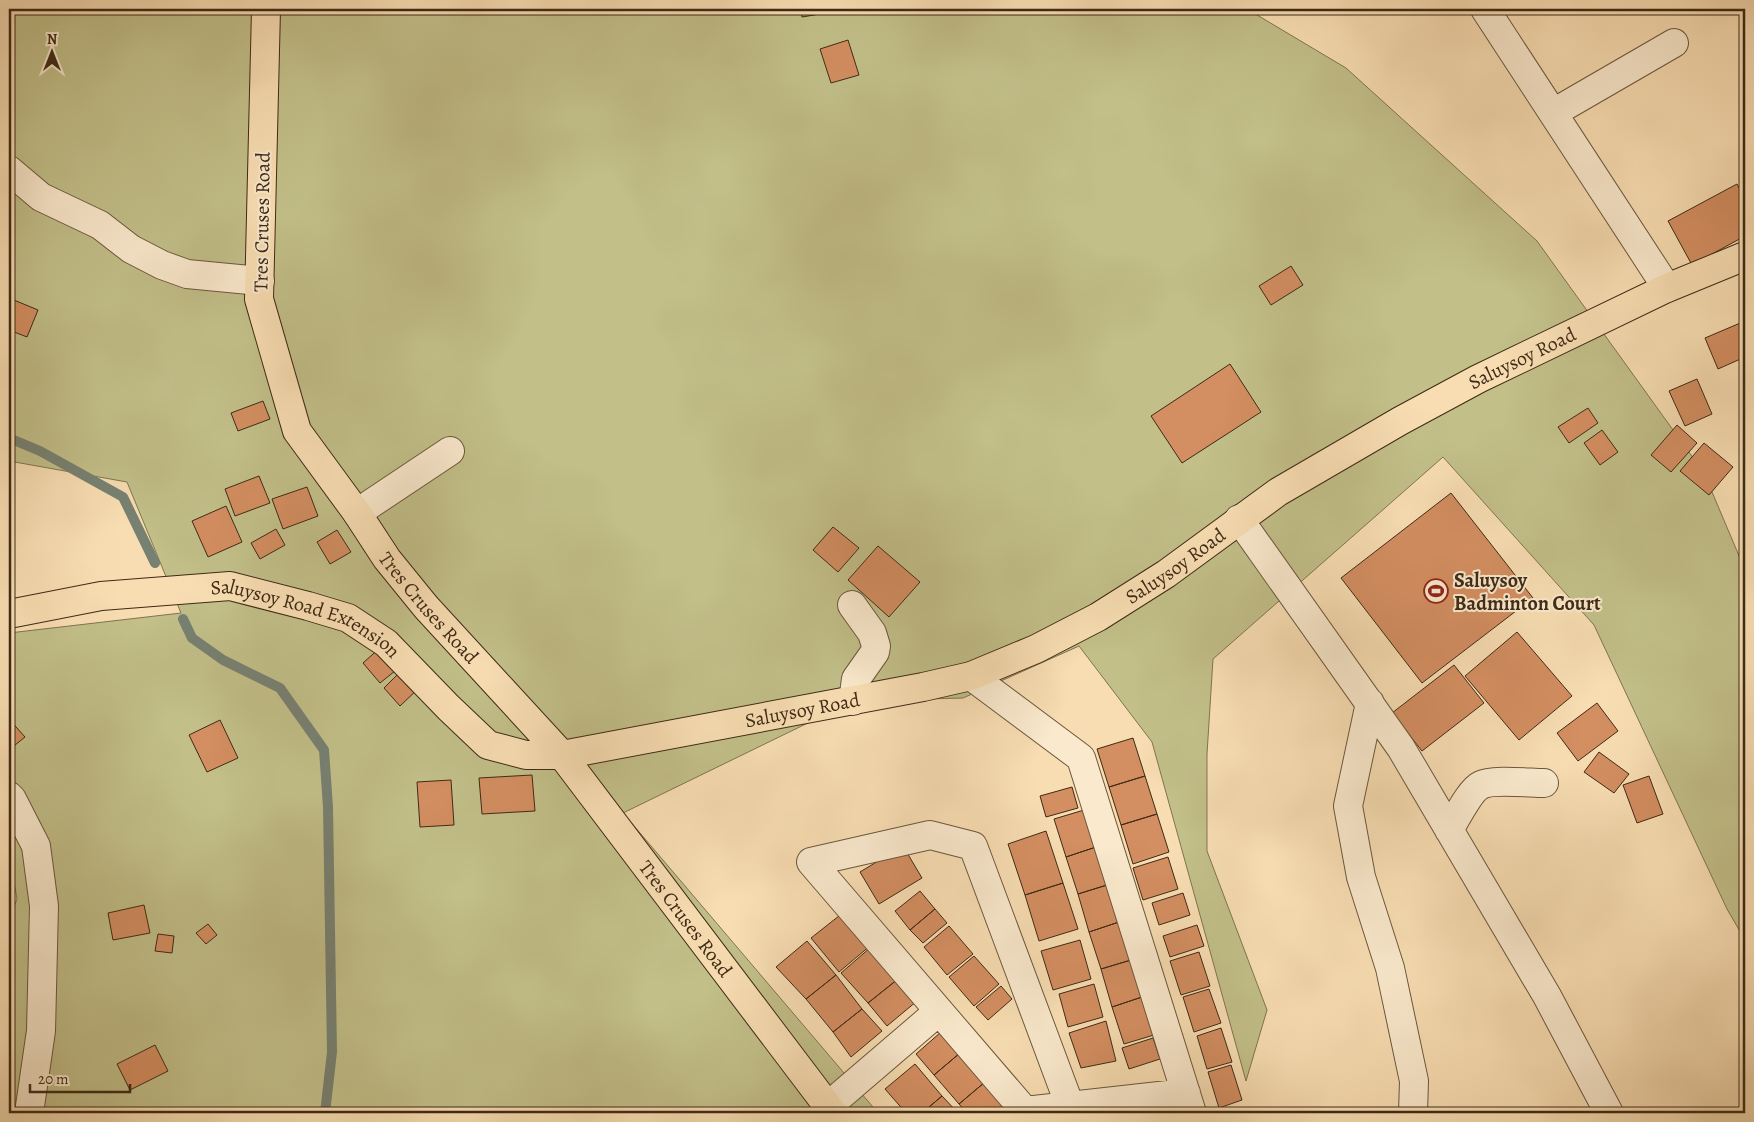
<svg xmlns="http://www.w3.org/2000/svg" width="1754" height="1122" viewBox="0 0 1754 1122" font-family="Alegreya,serif">
<rect width="100%" height="100%" fill="#f8ddb2"/>
<filter id="stains"><feTurbulence type="fractalNoise" baseFrequency=".004" numOctaves="4"/><feColorMatrix values="0 0 0 0 .2 0 0 0 0 .09 0 0 0 0 .02 0 0 0 .5 -.17"/></filter>
<radialGradient id="worn" r=".72"><stop offset=".6" stop-color="#630" stop-opacity="0"/><stop offset="1" stop-color="#630" stop-opacity=".3"/></radialGradient>
<!-- green -->
<path fill="#c2bf89" stroke="#807450" d="M9 9H817L846 14 867 9H1247L1346 68 1537 241 1704 473 1745 570V940L1727 909 1594 625 1443 457 1213 659 1207 754V851L1267 1010 1246 1081 1152 742 1079 646 963 698 853 701 623 813 878 1113H9V920L17 899 9 852V633L181 613 127 482 9 461Z"/>
<g fill="none" stroke-linecap="round" stroke-linejoin="round">
<!-- stream -->
<path stroke="#778172" stroke-width="10" d="M9 438 40 451 123 497 155 563
M183 619 192 638 223 660 280 688 324 750 328 807 332 1052 325 1113"/>
</g>
<!-- building -->
<path fill="#d38e61" stroke="#3e2a16" d="M800 9H831L832 12 802 17Z
M848 40 859 75 831 83 820 49Z
M1737 184 1745 199V236L1692 265 1668 221Z
M1291 266 1303 285 1271 305 1259 286Z
M9 298 38 310 27 337 9 330Z
M1745 321V357L1718 369 1705 338Z
M1230 364 1261 412 1182 463 1151 416Z
M1697 379 1712 414 1685 426 1669 391Z
M263 401 270 419 238 431 231 413Z
M1588 408 1598 423 1569 443 1558 427Z
M1677 425 1697 443 1671 472 1651 455Z
M1602 430 1618 452 1600 465 1584 443Z
M1704 443 1733 467 1709 495 1680 471Z
M259 476 270 503 235 516 225 489Z
M307 487 318 516 283 529 272 499Z
M1451 493 1533 598 1422 683 1341 578Z
M226 506 242 542 208 557 192 521Z
M833 527 859 548 838 572 813 550Z
M276 529 285 545 260 559 251 543Z
M337 530 351 552 330 564 317 542Z
M878 546 920 582 889 617 848 580Z
M1517 632 1572 696 1519 740 1465 676Z
M382 646 400 667 380 683 363 663Z
M1454 665 1484 703 1422 751 1392 713Z
M403 669 420 687 400 706 384 688Z
M1597 703 1618 731 1578 761 1557 733Z
M9 719 25 737 9 750Z
M220 720 238 758 207 772 189 735Z
M1133 738 1145 776 1109 787 1097 749Z
M1599 752 1629 774 1614 793 1584 772Z
M532 775 535 811 482 814 479 778Z
M1145 776 1157 814 1121 825 1109 787Z
M1649 776 1663 814 1637 823 1623 785Z
M451 780 454 825 420 827 417 782Z
M1072 787 1078 808 1046 817 1040 796Z
M1084 810 1096 847 1066 857 1054 819Z
M1157 814 1169 852 1133 864 1121 825Z
M1046 831 1063 883 1025 895 1008 844Z
M903 846 922 878 879 904 860 872Z
M1096 847 1107 885 1078 894 1066 857Z
M1168 857 1178 889 1143 900 1133 868Z
M1063 883 1078 929 1039 941 1025 895Z
M1107 885 1119 922 1089 932 1078 894Z
M920 891 935 909 910 930 895 911Z
M1183 893 1190 915 1159 925 1152 903Z
M144 905 150 933 113 940 108 913Z
M935 909 947 923 923 943 910 930Z
M844 912 871 945 839 972 811 938Z
M1119 922 1131 960 1101 969 1089 932Z
M208 924 217 935 206 944 196 933Z
M1197 925 1204 946 1170 957 1163 936Z
M949 926 973 954 947 975 924 947Z
M158 934 174 936 172 953 155 951Z
M1080 940 1091 979 1053 990 1041 951Z
M807 941 836 975 806 999 776 967Z
M871 947 898 979 868 1003 841 973Z
M1199 952 1210 986 1181 995 1170 961Z
M974 956 999 984 974 1006 949 977Z
M1131 960 1142 997 1112 1007 1101 969Z
M836 975 862 1009 833 1032 806 999Z
M898 979 917 1001 887 1026 868 1003Z
M1094 984 1103 1017 1068 1027 1059 994Z
M1001 986 1012 999 988 1020 976 1007Z
M1209 989 1221 1023 1194 1032 1183 997Z
M1142 997 1154 1035 1124 1044 1112 1007Z
M862 1009 882 1031 851 1057 833 1032Z
M1106 1021 1116 1061 1081 1068 1069 1033Z
M1221 1028 1232 1062 1207 1069 1197 1036Z
M941 1032 960 1053 934 1075 916 1054Z
M1153 1038 1160 1059 1129 1069 1122 1048Z
M155 1045 168 1071 130 1090 117 1064Z
M960 1053 985 1082 959 1104 934 1075Z
M915 1064 942 1096 922 1113H906L885 1089Z
M1231 1065 1242 1100 1219 1108 1208 1072Z
M985 1082 1011 1113H967L959 1104Z
M942 1096 958 1113H922Z
M1176 1103 1178 1113H1137V1107Z"/>
<g fill="none" stroke-linecap="round" stroke-linejoin="round">
<!-- minor casing -->
<g stroke="#6c573d" stroke-width="30">
<path id="minor" d="M1485 9 1667 288
M1553 113 1674 43
M9 170 41 197 100 225 131 249 162 265 187 274 260 281
M357 513 450 451
M1239 519 1401 748 1547 996 1609 1113
M852 605 872 633 876 646 875 652 856 679 853 701
M971 676 1081 758 1192 1113
M1370 703 1348 806 1361 877 1390 968 1414 1081 1413 1113
M9 796 12 799 36 846 44 906 41 1031 29 1113
M1449 830C1456 819 1470 790 1481 785 1492 779 1530 783 1544 783
M1070 1106 973 846 930 835 811 862 1025 1111 1186 1093
M827 1107 939 1011"/>
</g>
<!-- major casing -->
<g stroke="#3e2a16" stroke-width="30">
<g id="major">
<path id="s1" d="M266 9 259 299 297 431 357 513 387 559 426 607 562 755 833 1113"/>
<path id="s2" d="M9 614 101 596 230 586 308 606 348 618 386 643 449 708 488 745 526 755H562L923 687 971 676 1036 649 1098 617 1166 574 1278 492 1400 421 1478 379 1667 288 1745 256"/>
</g>
</g>
<!-- minor -->
<use href="#minor" stroke="#fae9cd" stroke-width="28"/>
<!-- major -->
<use href="#major" stroke="#f8ddb2" stroke-width="28"/>
</g>
<!-- icons -->
<defs>
<g id="stadium-ring" transform="scale(1.25)"><circle r="9.5" fill="#fae9cd" stroke="#8f2418" stroke-width="1.5"/><path d="M0-5a6.5 5 0 1 0 0 10a6.5 5 0 1 0 0-10ZM-3.5-1.8h7v3.6h-7Z" fill="#8f2418"/></g>
</defs>
<g fill-rule="evenodd">
<use href="#stadium-ring" x="1436" y="591"/>
</g>
<g text-anchor="middle" dominant-baseline="central" stroke-width="4" stroke-linejoin="round" paint-order="stroke">
<!-- street labels -->
<g font-size="20" fill="#3e2a16" stroke="#fae9cd">
<text transform="translate(262 222) rotate(-89)">Tres Cruses Road</text>
<text stroke="none"><textPath href="#s2" startOffset="1665">Saluysoy Road</textPath></text>
<text stroke="none"><textPath href="#s2" startOffset="1260">Saluysoy Road</textPath></text>
<text stroke="none"><textPath href="#s1" startOffset="648">Tres Cruses Road</textPath></text>
<text stroke="none"><textPath href="#s2" startOffset="305">Saluysoy Road Extension</textPath></text>
<text stroke="none"><textPath href="#s2" startOffset="855">Saluysoy Road</textPath></text>
<text stroke="none"><textPath href="#s1" startOffset="1052">Tres Cruses Road</textPath></text>
</g>
<!-- poi labels -->
<g font-size="20" font-weight="bold" fill="#3e2a16" stroke="#fae9cd" text-anchor="start">
<text x="1454" y="580">Saluysoy<tspan x="1454" dy="23">Badminton Court</tspan></text>
</g>
</g>
<!-- margin -->
<rect width="1754" height="1122" fill="none" stroke="#f8ddb2" stroke-width="30"/>
<rect x="10" y="10" width="1734" height="1102" fill="none" stroke="#3e2a16" stroke-width="2.5"/>
<rect x="15" y="15" width="1724" height="1092" fill="none" stroke="#3e2a16"/>
<!-- north arrow -->
<g transform="translate(52 52)" stroke="#fae9cd" stroke-width="4" paint-order="stroke">
<path d="M0-4L9 19L0 12L-9 19Z" fill="#3e2a16"/>
<text y="-8" font-size="14" font-weight="bold" text-anchor="middle" fill="#3e2a16">N</text>
</g>
<!-- scale -->
<path d="M30 1084v8h100v-8" fill="none" stroke="#3e2a16" stroke-width="2.5"/>
<text x="38" y="1084" font-size="15" fill="#3e2a16" stroke="#fae9cd" stroke-width="4" paint-order="stroke">20 m</text>
<rect width="100%" height="100%" filter="url(#stains)"/>
<rect width="100%" height="100%" fill="url(#worn)"/>
</svg>
